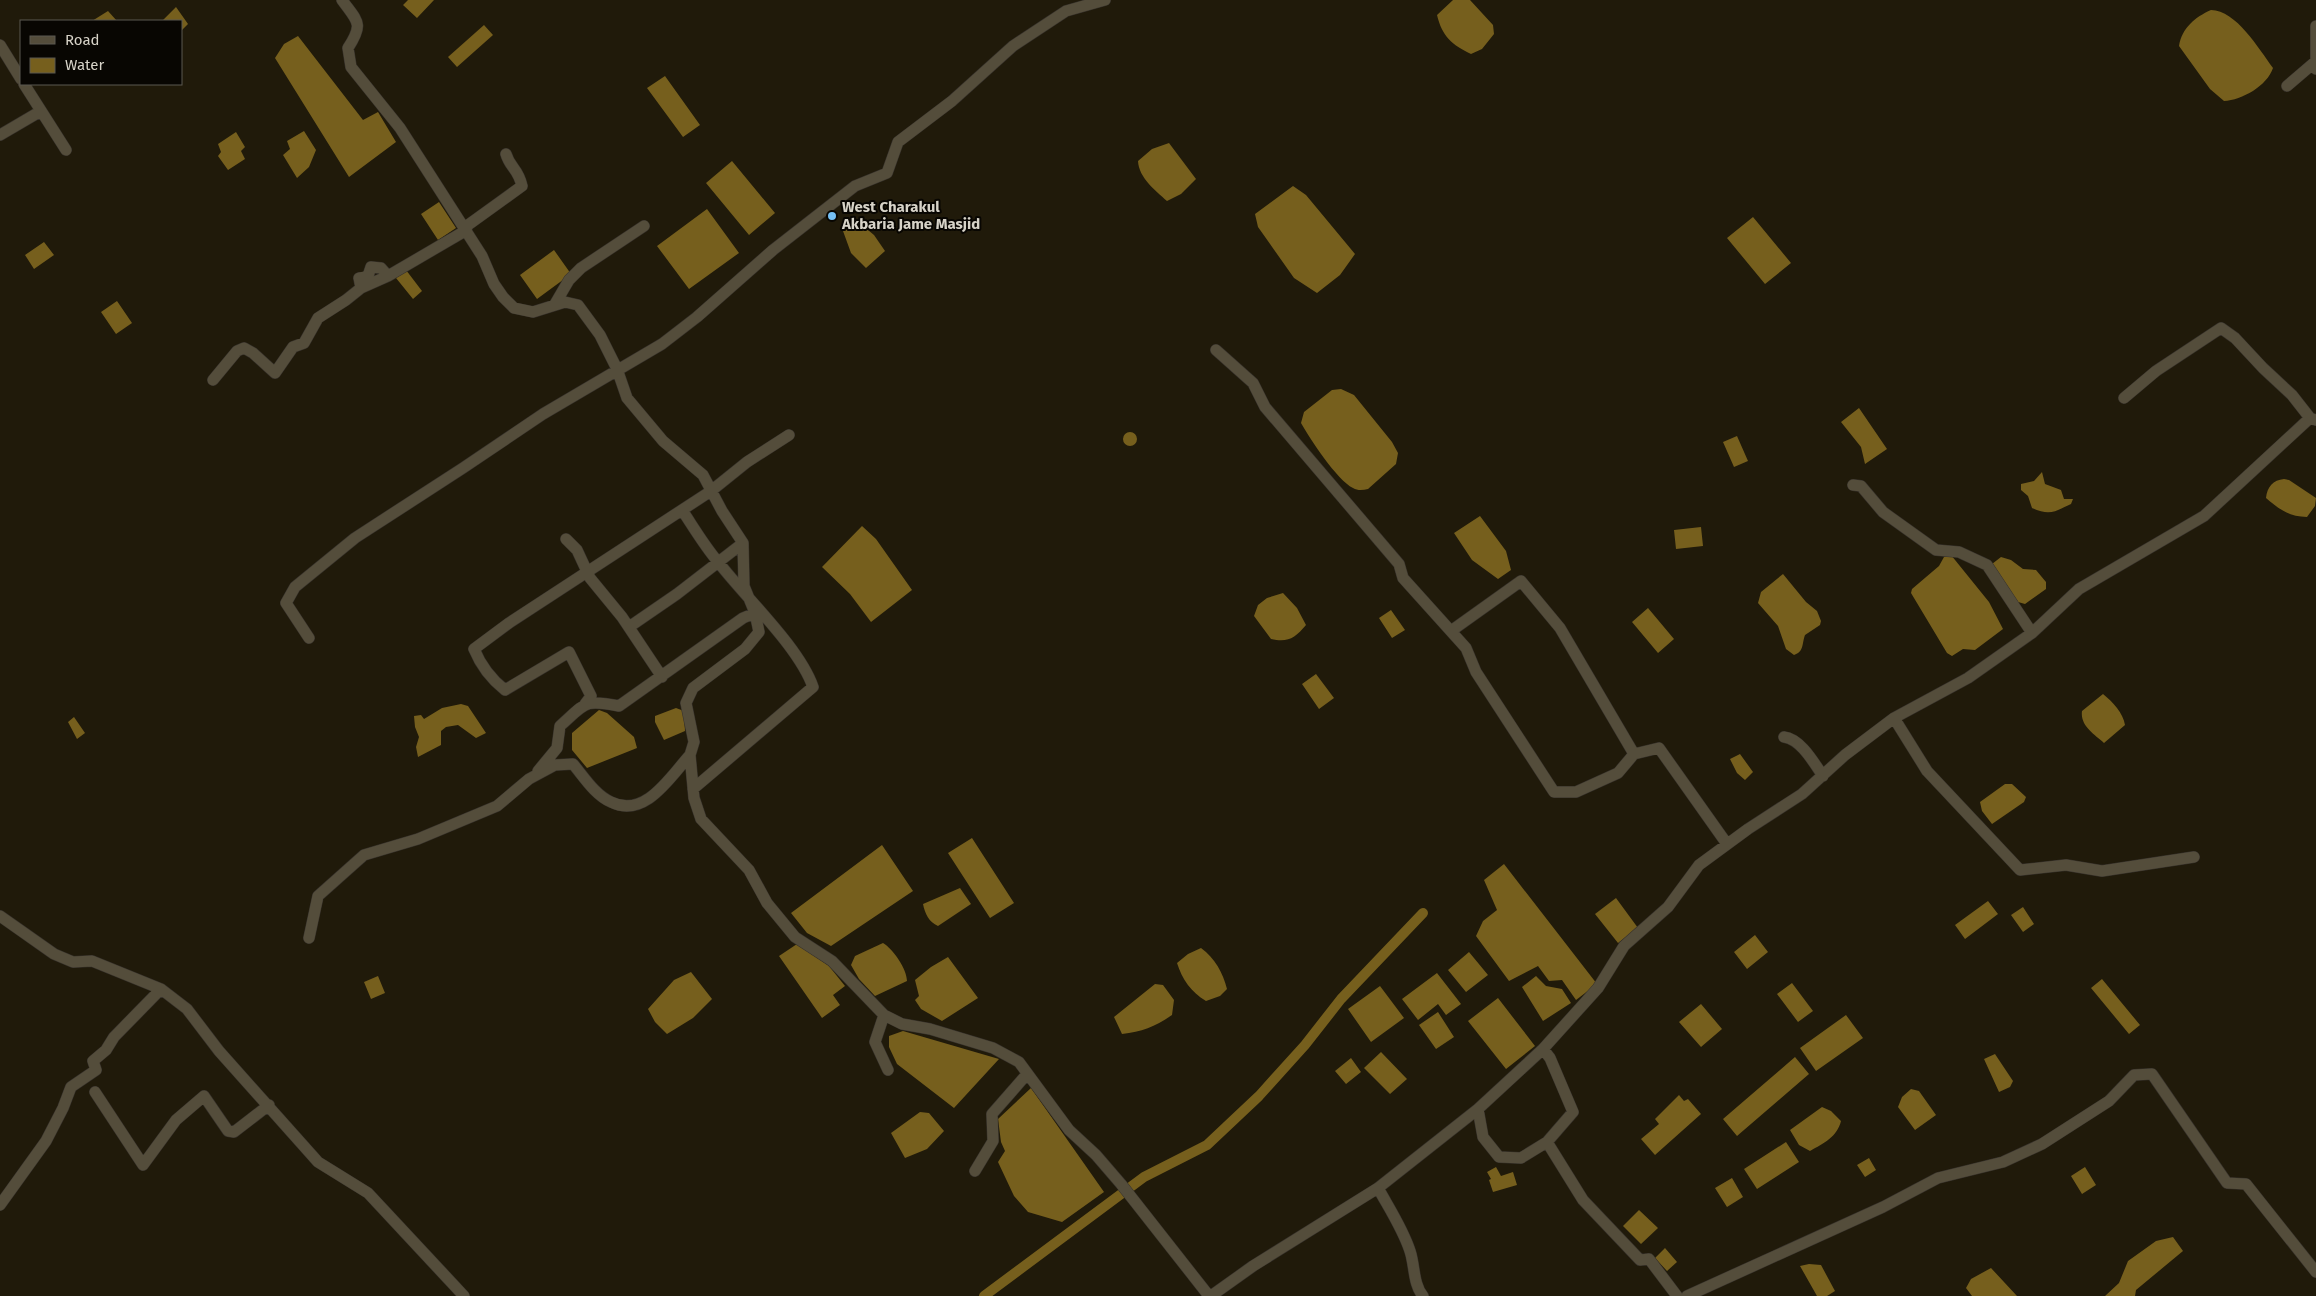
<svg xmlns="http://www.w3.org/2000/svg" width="2316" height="1296" viewBox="0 0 2316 1296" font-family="'Fira Sans',sans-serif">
<rect width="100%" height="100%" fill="#201a0a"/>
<!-- water -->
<path fill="#765f1d" d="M408 0H434L417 18 403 5Z
M1453 0H1470L1493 25 1494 34 1482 49 1471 54C1452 45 1442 36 1437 15Z
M176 7 188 24 181 31V21H162Z
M2211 10C2236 10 2259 49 2273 68 2267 86 2242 100 2224 101L2210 89 2179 46C2182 28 2195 17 2211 10Z
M108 11 117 21H92Z
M484 25 493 35 457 67 448 57Z
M298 36 363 120 378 112 396 142 349 177 275 58 284 44Z
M665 76 700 125 683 137 647 88Z
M304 131 316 150 309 167 297 178 283 155 290 149 287 141Z
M236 132 245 147 241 151 245 159 228 170 218 156 221 152 218 144Z
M1169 143 1196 179 1181 194 1167 201C1155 190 1139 178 1138 161L1152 149Z
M732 161 775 213 749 235 706 183Z
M1293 186 1306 195 1355 254 1340 275 1317 293 1294 278 1258 227 1255 214Z
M439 202 456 228 438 240 421 214Z
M707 209 739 253 689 289 657 246Z
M1753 217 1791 263 1765 284 1727 238Z
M856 220 874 235 885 251 866 268 851 253 843 231Z
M44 242 54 255 34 269 25 255Z
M554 250 571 274 537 299 520 275Z
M406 270 422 291 413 299 396 278Z
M117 301 132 323 116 334 101 312Z
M1341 389 1354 395 1392 442 1398 453 1396 464 1368 489C1363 490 1358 491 1353 488 1337 480 1310 439 1301 423L1304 412 1332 390Z
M1859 408 1887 449 1865 464 1861 447 1841 422Z
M1123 439a7 7 0 1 1 14 0a7 7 0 1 1-14 0Z
M1737 436 1748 461 1734 467 1723 442Z
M2042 472 2045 484 2061 490 2064 499H2073L2071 504C2054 512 2050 516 2032 508L2028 496 2021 490V484L2034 481Z
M2284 479 2289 480 2316 498 2315 506 2307 517C2289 517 2279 509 2266 498 2267 487 2273 480 2284 479Z
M1480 516 1506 551 1511 570 1498 579 1472 560 1454 533Z
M862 526 876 539 912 590 871 622 850 594 822 567Z
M1701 527 1703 546 1676 549 1674 530Z
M1951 555 1989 602 2003 629 1975 650 1963 649 1952 656 1947 653 1911 593 1912 589 1939 566 1944 557Z
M2001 557 2011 560 2023 569 2036 570 2046 582V589L2025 604 2018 602 1992 564Z
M1783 574 1806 602 1817 611 1821 621 1820 625 1805 635C1802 643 1804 652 1794 655L1786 649 1778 626 1758 603 1761 592Z
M1283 593 1297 608 1306 625C1295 638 1288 643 1271 639L1254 616 1258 605 1267 598Z
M1648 608 1674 639 1658 653 1632 622Z
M1391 610 1405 630 1392 638 1379 618Z
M1316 674 1334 698 1319 709 1302 684Z
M2103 694C2113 702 2123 713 2125 725L2104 743C2094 734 2080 726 2082 711Z
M461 704 468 706 486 733 476 738 458 725 446 727 441 731V745L418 757 416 747 419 737 415 727 414 716 421 715 424 719 442 708Z
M676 708 684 711 685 731 664 740 655 722V716Z
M599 710 607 713 634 737 637 748 587 768 572 750V733Z
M74 717 85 733 77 739 68 722Z
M1740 754 1753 772 1745 780 1737 773 1730 759Z
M2005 784H2012L2026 797 2024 802 1992 824 1982 811 1980 802Z
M972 838 1014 903 990 918 948 853Z
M882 845 913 891 831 946 807 933 791 913Z
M1504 864 1597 984 1576 1000 1562 980 1549 981 1538 966 1509 981 1476 936 1483 921 1497 910 1484 880Z
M960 888 971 904 938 926C929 922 925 914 923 904Z
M1616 898 1638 928 1618 943 1595 914Z
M1988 901 1998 914 1965 939 1955 925Z
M2023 907 2034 924 2023 932 2011 915Z
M1755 935 1768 952 1747 969 1734 952Z
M883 943C893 949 907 969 907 981L875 996 859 979 851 965 855 956Z
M797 944 829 966 845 986 833 995 840 1005 822 1018 779 956Z
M1201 948C1215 958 1223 973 1227 989L1220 996 1206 1001C1191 992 1182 979 1177 963L1188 954Z
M1469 952 1488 975 1466 992 1448 970Z
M948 957 978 998 942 1021 921 1009 915 1000 919 996 915 980 931 967Z
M691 972 712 999 693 1018 667 1034 655 1022 648 1009 674 980Z
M1437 973 1461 1004 1446 1015 1438 1004 1418 1020 1402 999Z
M378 976 385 993 371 999 364 982Z
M1536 976 1546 986 1562 989 1571 1003 1543 1021 1522 987Z
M2102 979 2140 1025 2129 1034 2091 988Z
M1792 983 1813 1011 1798 1022 1777 994Z
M1155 984 1163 985 1174 1000 1172 1015C1156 1026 1142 1032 1122 1034L1114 1017Z
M1380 986 1404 1018 1371 1042 1348 1009Z
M1498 998 1535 1046 1506 1069 1468 1021Z
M1701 1004 1722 1029 1701 1047 1679 1022Z
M1438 1012 1454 1037 1436 1049 1419 1025Z
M1846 1015 1863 1038 1816 1071 1800 1048Z
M903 1031 999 1059 954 1108 897 1064 889 1047V1036Z
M1381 1052 1407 1079 1390 1094 1364 1068Z
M1995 1054 2013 1081 2010 1087 1999 1092 1984 1059Z
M1795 1057 1809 1074 1737 1136 1723 1119Z
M1351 1058 1361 1072 1346 1084 1335 1071Z
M1031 1088 1104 1192 1062 1222 1028 1212 1014 1196 998 1162 1005 1151 1001 1142 998 1119Z
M1911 1089 1919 1091 1936 1115 1915 1130 1898 1107 1902 1097Z
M1679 1095 1684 1101 1688 1099 1701 1114 1655 1155 1641 1139 1659 1124 1655 1119Z
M1822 1107 1831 1111 1841 1121C1837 1137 1824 1143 1810 1151L1799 1145 1790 1130Z
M920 1112 929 1113 944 1131 927 1149 905 1158 891 1133Z
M1786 1142 1799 1162 1757 1189 1744 1169Z
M1869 1158 1876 1170 1865 1177 1857 1165Z
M1496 1167 1501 1176 1513 1172 1517 1185 1493 1192 1489 1180 1491 1179 1487 1172Z
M2085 1167 2096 1185 2082 1194 2071 1176Z
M1732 1178 1743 1197 1727 1207 1715 1188Z
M1639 1210 1658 1228 1641 1244 1623 1226Z
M2173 1237 2183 1251 2136 1290 2135 1296H2105L2119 1283 2128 1261 2156 1241Z
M1665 1248 1677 1262 1667 1271 1655 1258Z
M1809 1264 1821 1265 1835 1291 1827 1296H1817L1800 1266Z
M1991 1268 2017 1296H1972L1966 1288 1971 1279Z"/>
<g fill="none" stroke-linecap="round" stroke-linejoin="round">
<!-- canal -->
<path stroke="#765f1d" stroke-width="10" d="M984 1296 1144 1177 1207 1145 1259 1096 1305 1045 1341 999 1423 913"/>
<!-- minor casing -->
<g stroke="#37322c" stroke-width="12">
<path id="minor" d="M342 0C358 22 364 23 348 48L351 67 400 128 482 256 494 284 503 297 514 308 533 312 565 302 578 305 600 335 617 369 627 398 663 441 703 475 722 511 743 543 744 586 755 613 759 632 745 649 693 688 686 703 694 742 690 755 694 798 701 819 749 870 767 903 795 937 832 961 884 1015 875 1042 888 1070
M2316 26V69
M0 45 21 79
M24 84 66 150
M2287 86 2315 62
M0 135 41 111
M361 288 359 278 368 276 371 267 381 268 388 276
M555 304 569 280 581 268 644 226
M1216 350 1253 383 1265 407 1399 564 1403 578 1466 648 1476 672 1554 792H1576L1618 773 1634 754
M213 380 237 351 244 348 253 353 275 373 293 347 304 343 318 318 346 300 361 288 388 276 465 231 468 225 522 186C518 168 510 168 506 154
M2124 398 2156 371 2221 328 2235 338 2263 368 2292 395 2310 418 2316 420
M1853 485 1861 486 1883 512 1936 550 1959 552 1987 565 2032 633
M682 510C694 528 705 547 719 563 746 598 799 647 813 687L693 789
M566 539 577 550 590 578 622 617 662 677
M629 627 677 594 743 543
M1451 631 1521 581 1560 628 1634 754 1659 748 1727 844
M309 638 286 603 295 587 355 538 463 468 543 414 662 344 697 317 773 250 855 186 887 173 898 142 952 101 1013 46 1066 11 1105 0
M585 704 591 696 569 652 505 690C491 679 481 666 474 649L509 623 711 491 747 462 789 435
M1894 718 1927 771 2020 870 2066 865 2102 871 2194 857
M1784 737C1801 739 1814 763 1823 776
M538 771 557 748 560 726C586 703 583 699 619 706L743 618 755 613
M0 916 54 954 73 962 92 961 161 989 187 1009 219 1051 318 1162 368 1193 464 1296
M309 938 318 896 364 855 418 839 497 806 529 779 555 765 573 764C584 777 595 795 611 802 645 819 670 777 690 755
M884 1015 902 1024 930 1029 993 1048 1019 1062 1069 1130 1096 1155 1121 1184 1209 1296
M95 1092 143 1165 176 1120 204 1096 228 1131 234 1132 269 1105
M1478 1109 1483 1137 1499 1157 1521 1158 1547 1142 1573 1112 1550 1058 1543 1049
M1547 1142 1583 1200 1640 1260 1649 1259 1677 1296
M975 1171 993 1141 992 1114 1027 1074
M1378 1188C1389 1208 1403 1229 1410 1251 1415 1266 1413 1284 1423 1296
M0 1205 46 1141 63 1108 71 1087 96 1070 93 1061 106 1050 114 1037 161 989
M1211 1296 1253 1266 1378 1188 1478 1109 1543 1049 1598 988 1624 946 1668 907 1699 865 1748 829 1802 794 1845 755 1894 718 1968 678 2032 633 2079 589 2204 516 2310 418
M1687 1296 1883 1207 1938 1178 2003 1162 2042 1144 2109 1101 2134 1075 2152 1074 2227 1183 2246 1184 2316 1272"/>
</g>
<!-- minor -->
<use href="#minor" stroke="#544d3b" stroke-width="11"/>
</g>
<!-- markers -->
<circle fill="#75c0f6" stroke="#080602" stroke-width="2" cx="832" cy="216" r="5"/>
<g text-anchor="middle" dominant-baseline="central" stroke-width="4" stroke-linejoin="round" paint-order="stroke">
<!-- poi labels -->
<g font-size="15" font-weight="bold" fill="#d7d3c8" stroke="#080602" text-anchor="start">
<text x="842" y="207">West Charakul<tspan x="842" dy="17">Akbaria Jame Masjid</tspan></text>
</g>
</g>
<!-- legend -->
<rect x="20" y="20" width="162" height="65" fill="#080602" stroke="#5b5851"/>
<rect x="30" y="36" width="25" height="8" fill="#544d3b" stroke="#5b5851"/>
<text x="65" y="45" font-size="15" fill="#d7d3c8">Road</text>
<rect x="30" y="58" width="25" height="15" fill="#765f1d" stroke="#5b5851"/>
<text x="65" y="70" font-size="15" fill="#d7d3c8">Water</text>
</svg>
